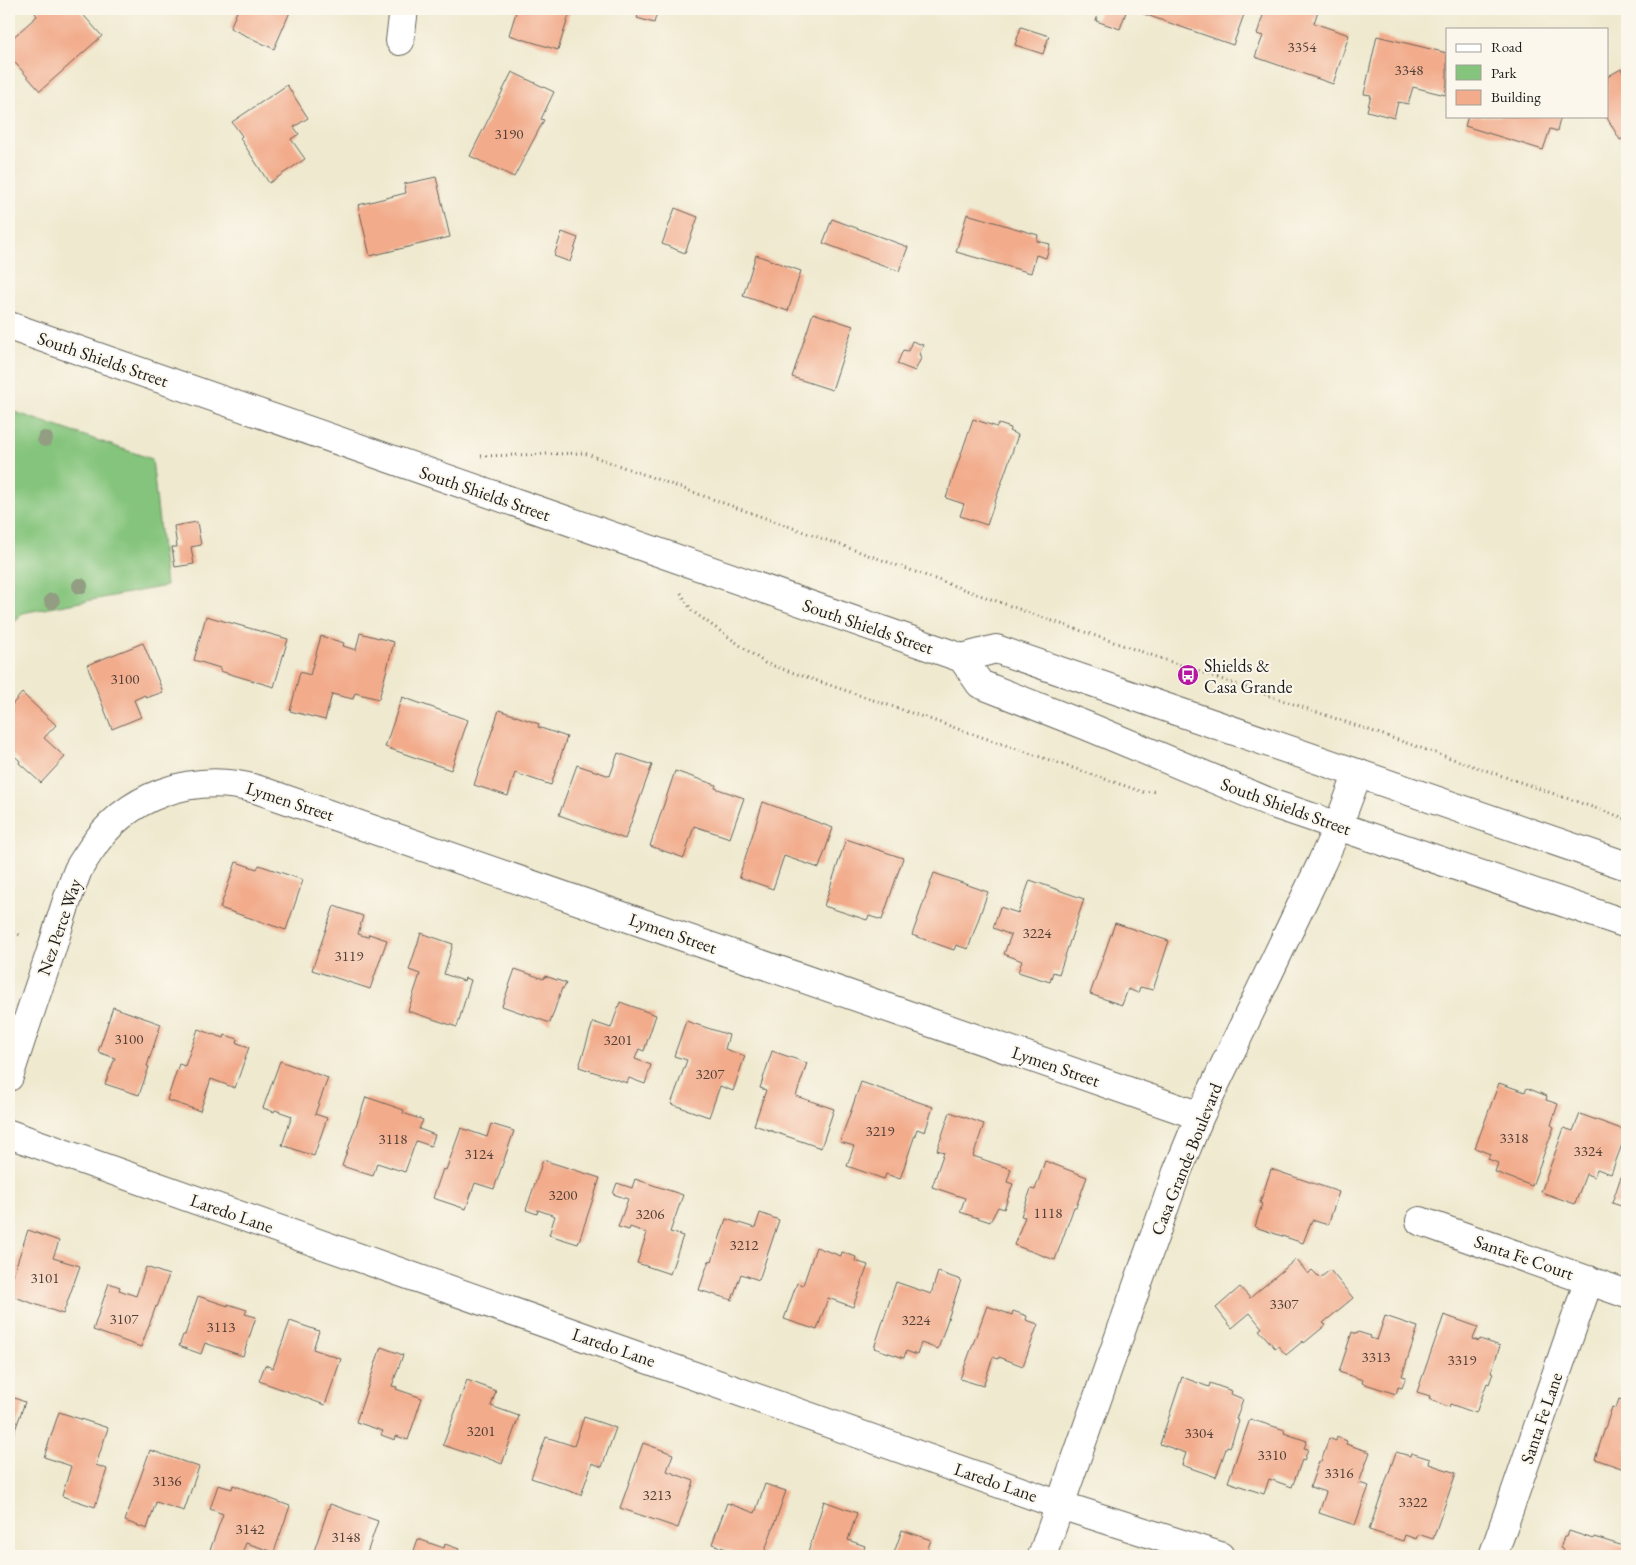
<svg xmlns="http://www.w3.org/2000/svg" width="1636" height="1565" viewBox="0 0 1636 1565" font-family="'EB Garamond',serif">
<rect width="100%" height="100%" fill="#fbf7ec"/>
<filter id="ink" filterUnits="userSpaceOnUse"><feTurbulence type="fractalNoise" baseFrequency=".02" numOctaves="2"/><feDisplacementMap in="SourceGraphic" scale="10" xChannelSelector="R" yChannelSelector="G"/><feConvolveMatrix kernelMatrix="1 2 1 2 8 2 1 2 1" color-interpolation-filters="sRGB"/></filter>
<filter id="wash" filterUnits="userSpaceOnUse"><feTurbulence type="fractalNoise" baseFrequency=".0096" numOctaves="4" result="noise"/><feDisplacementMap in="SourceGraphic" scale="20" xChannelSelector="R" yChannelSelector="G"/><feGaussianBlur stdDeviation="1.12" result="paint"/><feColorMatrix in="noise" values="0 0 0 0 0 0 0 0 0 0 0 0 0 0 0 0 0 1.4 0 .05"/><feComposite in="paint" operator="in"/></filter>
<g filter="url(#wash)">
<rect width="100%" height="100%" fill="#efe9cf"/>
<!-- green -->
<path fill="#84c47c" stroke="#50704c" d="M9 410 152 459 166 586 22 613 9 629Z"/>
<g id="blocks">
<!-- building -->
<path fill="#f2ab8b" d="M40 9H78L102 36 40 91 9 56V41L37 16 35 13Z
M238 9H290L288 11 290 12 274 49 230 28Z
M517 9H571L558 50 509 35Z
M640 9H658L654 23 637 18Z
M1100 9H1127L1120 29 1096 21Z
M1142 9H1246L1233 45 1141 13Z
M1265 9H1312L1318 11 1314 23 1349 35 1333 84 1255 57 1263 36 1257 34Z
M1021 27 1049 36 1043 54 1015 45Z
M1377 36 1447 53V84L1445 95 1413 87 1408 104 1398 102 1394 118 1367 111 1371 95 1364 94Z
M1621 69 1623 73 1627 71V136L1620 140 1606 116 1607 77Z
M512 72 554 92 541 119 544 120 514 177 470 156Z
M287 85 308 118 294 127 299 134 291 139 305 159 269 183 240 138 242 136 232 122Z
M1468 116H1561L1557 131 1550 129 1543 150 1465 126Z
M436 177 450 237 370 256 358 205 406 193 404 184Z
M675 208 698 217 685 253 662 244Z
M967 214 1038 235 1037 241 1050 244 1046 258 1036 255 1031 273 956 252Z
M832 219 908 247 899 271 823 243Z
M562 232 578 238 570 262 554 256Z
M756 255 801 271 788 311 743 296Z
M813 313 853 326 832 390 792 377Z
M912 341 923 345 919 355 922 356 915 371 897 364 903 350 908 351Z
M973 419 997 427 999 424 1011 428 1009 431 1018 435 987 525 960 516 964 504 946 498Z
M197 522 201 545 191 547 194 564 175 567 172 547H177L174 526Z
M206 616 288 639 274 687 220 671V668L194 660Z
M360 633 394 642 379 699 355 693 353 699 332 694 325 720 290 711 300 672 310 675 321 636 344 643 343 646 356 650Z
M143 643 163 692 146 698 145 695 134 700 141 717 112 729 87 665Z
M22 693 56 725 44 738 65 757 41 783 19 763 20 761 9 751V708Z
M402 697 468 720 451 770 385 747Z
M499 710 539 724 538 727 567 737 551 785 515 773 508 796 474 785Z
M618 753 652 765 625 839 559 815 577 765 610 776Z
M675 771 716 785 715 788 744 798 730 838 694 826 684 858 650 846Z
M763 802 833 828 819 868 784 856 773 889 739 877Z
M846 839 903 858 882 920 869 916 867 920 824 906Z
M236 862 257 869 259 865 303 880 286 930 220 908Z
M934 873 988 892 968 949 956 945 954 950 912 935Z
M1030 880 1084 899 1059 974 1053 972 1050 982 1018 972 1022 961 1004 954 1011 935 993 928 1000 907 1018 913Z
M334 906 363 916 358 934 368 937 369 934 387 940 370 989 312 970Z
M1115 923 1169 941 1153 990 1140 987 1138 993 1128 989 1122 1005 1090 994Z
M421 933 453 944 444 974 464 981 465 978 471 980 457 1027 408 1011 420 974 409 970Z
M515 969 544 979 545 976 566 983 564 988H562L550 1023 502 1006Z
M620 1002 656 1015 644 1051 639 1049 635 1059 651 1065 645 1084 629 1078 627 1083 579 1067 593 1022 611 1028Z
M113 1007 161 1024 147 1066 149 1067 139 1095 105 1084 115 1058 98 1052Z
M686 1021 729 1035 725 1049 745 1056 733 1091 720 1086 709 1117 671 1104 687 1060 674 1056Z
M198 1029 224 1038 225 1035 238 1039 237 1043 249 1047 235 1088 211 1079 200 1111 167 1100 179 1064 185 1066Z
M772 1051 807 1063 796 1096 834 1109 821 1148 754 1125 766 1090 760 1088Z
M280 1061 328 1078 315 1114 327 1118 314 1156 282 1145 292 1116 275 1110 274 1112 263 1108Z
M861 1082 933 1107 925 1132 917 1129 900 1179 886 1174 884 1179 847 1166 854 1146 840 1142Z
M1499 1083 1525 1092 1527 1088 1547 1096 1546 1100 1558 1104 1551 1125 1554 1127 1532 1186 1495 1172 1498 1163 1488 1159 1490 1154 1475 1148Z
M366 1097 404 1110 403 1113 423 1120 419 1129 435 1135 431 1146 416 1141 405 1172 377 1163 373 1176 342 1166Z
M950 1112 984 1124 973 1156 1011 1169 1007 1182 1013 1184 1004 1209 998 1207 990 1222 960 1212 965 1198 932 1187 944 1152 937 1150Z
M1580 1114 1627 1131 1611 1174 1597 1169 1594 1177 1586 1174 1575 1204 1541 1192 1564 1128 1573 1131Z
M491 1124 514 1131 494 1189 475 1183 466 1209 433 1198 443 1169 446 1170 461 1128 487 1137Z
M1627 1159V1208L1612 1203Z
M543 1160 600 1178 578 1244 549 1235 555 1216 538 1210 537 1214 526 1210Z
M1045 1161 1087 1177 1076 1207H1074L1055 1260 1014 1245 1025 1217 1021 1216 1031 1189 1035 1190Z
M1271 1169 1339 1192 1328 1225 1312 1220 1303 1243 1255 1227 1262 1204 1260 1203Z
M635 1179 683 1195 670 1232 683 1236 670 1274 637 1263 647 1233 630 1227 629 1230 618 1227 628 1199 613 1194 617 1183 632 1188Z
M760 1213 779 1220 759 1280 741 1274 732 1300 699 1290 709 1260 712 1261 726 1219 755 1228Z
M28 1230 59 1241 53 1258 80 1266 63 1314 9 1295V1287Z
M816 1247 841 1256 842 1252 856 1257 855 1261 868 1265 853 1307 828 1298 817 1330 784 1319 797 1283 803 1285Z
M1296 1259 1308 1274 1312 1270 1320 1278 1330 1270 1353 1298 1323 1323 1326 1325 1304 1343 1303 1341 1286 1355 1278 1346 1275 1348 1259 1330 1262 1328 1250 1313 1232 1328 1216 1308 1240 1287 1250 1298Z
M146 1267 169 1275 157 1307 156 1306 141 1347 93 1330 109 1283 120 1287 119 1290 136 1296Z
M938 1272 961 1280 938 1349 921 1343 917 1355 906 1351 904 1358 874 1348 896 1282 931 1294Z
M198 1296 228 1306V1304L247 1310 245 1314 256 1317 243 1356 205 1343 201 1354 179 1346 183 1335H185Z
M987 1306 1012 1315 1013 1311 1027 1316 1026 1320 1038 1324 1023 1366 999 1357 998 1359 993 1357 983 1386 960 1379Z
M1444 1315 1478 1327 1473 1339 1479 1341 1480 1339 1500 1346 1491 1372 1493 1373 1489 1384 1487 1383 1476 1413 1450 1404 1449 1407 1429 1399 1430 1396 1417 1392Z
M1385 1316 1418 1327 1402 1376 1406 1377 1402 1388 1398 1387 1396 1394 1362 1383 1363 1380 1339 1372 1352 1332 1357 1334 1358 1332 1371 1336 1370 1338 1377 1340Z
M290 1321 319 1331 313 1349 341 1359 325 1405 259 1381 265 1365 273 1368Z
M381 1347 403 1355 392 1386 397 1387 396 1389 422 1398 408 1440 396 1436 395 1440 381 1435 383 1431 356 1422Z
M1182 1377 1209 1387 1210 1383 1232 1391 1231 1394 1243 1399 1236 1419 1239 1421 1230 1447 1227 1446 1216 1477 1182 1465 1186 1453 1160 1444Z
M467 1380 496 1391 491 1406 519 1416 502 1464 482 1456 481 1458 443 1445Z
M9 1396 25 1402 9 1447Z
M1619 1399 1627 1402V1470L1595 1459 1612 1407 1616 1408Z
M59 1412 108 1428 96 1465 107 1469 95 1507 62 1496 71 1466 44 1457Z
M584 1417 616 1428 602 1467 592 1463 581 1495 531 1478 546 1437 574 1446Z
M1250 1419 1285 1430 1284 1433 1307 1441 1304 1448 1308 1449 1304 1461 1302 1460 1292 1487 1269 1479 1264 1494 1228 1482Z
M1337 1437 1347 1441 1346 1444 1370 1452 1359 1483 1369 1486 1355 1525 1319 1513 1326 1492 1310 1487 1319 1461 1321 1462 1329 1438 1336 1441Z
M643 1443 673 1454 667 1471 694 1481 678 1528 620 1508Z
M150 1450 199 1467 184 1511 156 1502 147 1529 125 1521Z
M1396 1452 1410 1456 1411 1453 1430 1459 1429 1464 1456 1473 1433 1539 1418 1534 1416 1539 1405 1535 1403 1541 1369 1530Z
M765 1484 786 1491 763 1556H746L712 1544 727 1503 755 1513Z
M218 1485 232 1489 233 1485 290 1506 274 1552 246 1543 241 1556H227L210 1550 223 1514 210 1509Z
M824 1501 857 1513 848 1540 865 1546 862 1556H807Z
M330 1504 378 1521 366 1556H337L324 1552 323 1554 314 1551Z
M902 1530 931 1540 925 1556H893Z
M1569 1531 1593 1539 1594 1537 1627 1547 1624 1556H1561L1563 1549 1560 1548 1564 1537H1567Z
M418 1539 444 1548 445 1544 459 1549 457 1553 467 1556H412Z"/>
</g>
</g>
<g filter="url(#ink)">
<use href="#blocks" fill-opacity="0" stroke="#66645b" stroke-width="1"/>
<g fill="none" stroke-linecap="round" stroke-linejoin="round">
<!-- minor casing -->
<g stroke="#66645b" stroke-width="30">
<path id="minor" d="M400 41 404 9
M9 1077C22 1036 36 995 50 954 59 926 67 897 78 870 81 864 86 857 90 851 125 795 193 772 256 789L1200 1116
M9 1134 1060 1505 1220 1556
M1420 1221 1627 1294
M1042 1556 1177 1172 1200 1116 1322 862 1338 826 1358 773
M1493 1556 1589 1280"/>
</g>
<!-- major casing -->
<g stroke="#66645b" stroke-width="30">
<path id="major" d="M9 326 962 658 996 649 1627 866
M962 658 980 684 1087 726 1276 805 1627 924"/>
</g>
<!-- path -->
<path stroke="#66645b" stroke-width="3" stroke-dasharray="1 4" stroke-linecap="butt" d="M481 456 584 453 1041 617 1627 819
M681 593 692 611 765 663 1143 792 1157 791
M9 931 23 936"/>
<!-- minor -->
<use href="#minor" stroke="#fff" stroke-width="28"/>
<!-- major -->
<use href="#major" stroke="#fff" stroke-width="28"/>
</g>
<!-- trees -->
<g fill="#929d81">
<circle cx="45" cy="439" r="8"/>
<circle cx="80" cy="586" r="8"/>
<circle cx="52" cy="601" r="8"/>
</g>
</g>
<!-- icons -->
<defs>
<g id="bus-disc" transform="scale(1.125)"><circle r="9.5" fill="#b5179e" stroke="#fbf7ec"/><path d="M-5-6H5V4H4V6H2V4H-2V6H-4V4H-5ZM-3.5-4V0h7V-4ZM-3.5 1.2v1.5H-2V1.2ZM2 1.2v1.5H3.5V1.2Z" fill="#fff"/></g>
</defs>
<g fill-rule="evenodd">
<use href="#bus-disc" x="1188" y="675"/>
</g>
<g text-anchor="middle" dominant-baseline="central" stroke-width="4" stroke-linejoin="round" paint-order="stroke">
<!-- number labels -->
<g font-size="15" fill="#524038">
<text x="1302" y="46">3354</text>
<text x="1409" y="69">3348</text>
<text x="509" y="133">3190</text>
<text x="125" y="678">3100</text>
<text x="1037" y="932">3224</text>
<text x="349" y="955">3119</text>
<text x="129" y="1038">3100</text>
<text x="618" y="1039">3201</text>
<text x="710" y="1073">3207</text>
<text x="880" y="1130">3219</text>
<text x="1514" y="1137">3318</text>
<text x="393" y="1138">3118</text>
<text x="1588" y="1150">3324</text>
<text x="479" y="1153">3124</text>
<text x="563" y="1194">3200</text>
<text x="1048" y="1212">1118</text>
<text x="650" y="1213">3206</text>
<text x="744" y="1244">3212</text>
<text x="45" y="1277">3101</text>
<text x="1284" y="1303">3307</text>
<text x="124" y="1318">3107</text>
<text x="916" y="1319">3224</text>
<text x="221" y="1326">3113</text>
<text x="1376" y="1356">3313</text>
<text x="1462" y="1359">3319</text>
<text x="481" y="1430">3201</text>
<text x="1199" y="1432">3304</text>
<text x="1272" y="1454">3310</text>
<text x="1339" y="1472">3316</text>
<text x="167" y="1480">3136</text>
<text x="657" y="1494">3213</text>
<text x="1413" y="1501">3322</text>
<text x="250" y="1528">3142</text>
<text x="346" y="1536">3148</text>
</g>
<!-- street labels -->
<g font-size="18" fill="#1c1c1c" stroke="#fbf7ec">
<text transform="translate(103 359) rotate(19)">South Shields Street</text>
<text transform="translate(485 493) rotate(19)">South Shields Street</text>
<text transform="translate(868 626) rotate(19)">South Shields Street</text>
<text transform="translate(290 801) rotate(18)">Lymen Street</text>
<text transform="translate(1286 806) rotate(20)">South Shields Street</text>
<text transform="translate(59 927) rotate(-71)">Nez Perce Way</text>
<text transform="translate(673 933) rotate(19)">Lymen Street</text>
<text transform="translate(1056 1066) rotate(19)">Lymen Street</text>
<text transform="translate(1186 1159) rotate(-68)">Casa Grande Boulevard</text>
<text transform="translate(232 1213) rotate(19)">Laredo Lane</text>
<text transform="translate(1524 1257) rotate(19)">Santa Fe Court</text>
<text transform="translate(614 1347) rotate(19)">Laredo Lane</text>
<text transform="translate(1541 1418) rotate(-71)">Santa Fe Lane</text>
<text transform="translate(996 1482) rotate(19)">Laredo Lane</text>
</g>
<!-- poi labels -->
<g font-size="18" fill="#1c1c1c" stroke="#fbf7ec" text-anchor="start">
<text x="1204" y="665">Shields &amp;<tspan x="1204" dy="21">Casa Grande</tspan></text>
</g>
</g>
<!-- margin -->
<rect width="1636" height="1565" fill="none" stroke="#fbf7ec" stroke-width="30"/>
<!-- legend -->
<rect x="1446" y="28" width="162" height="90" fill="#fbf7ec" stroke="#a29f99"/>
<rect x="1456" y="44" width="25" height="8" fill="#ffffff" stroke="#a29f99"/>
<text x="1491" y="52" font-size="15" fill="#1c1c1c">Road</text>
<rect x="1456" y="65" width="25" height="15" fill="#84c47c" stroke="#a29f99"/>
<text x="1491" y="78" font-size="15" fill="#1c1c1c">Park</text>
<rect x="1456" y="90" width="25" height="15" fill="#f2ab8b" stroke="#a29f99"/>
<text x="1491" y="102" font-size="15" fill="#1c1c1c">Building</text>
</svg>
